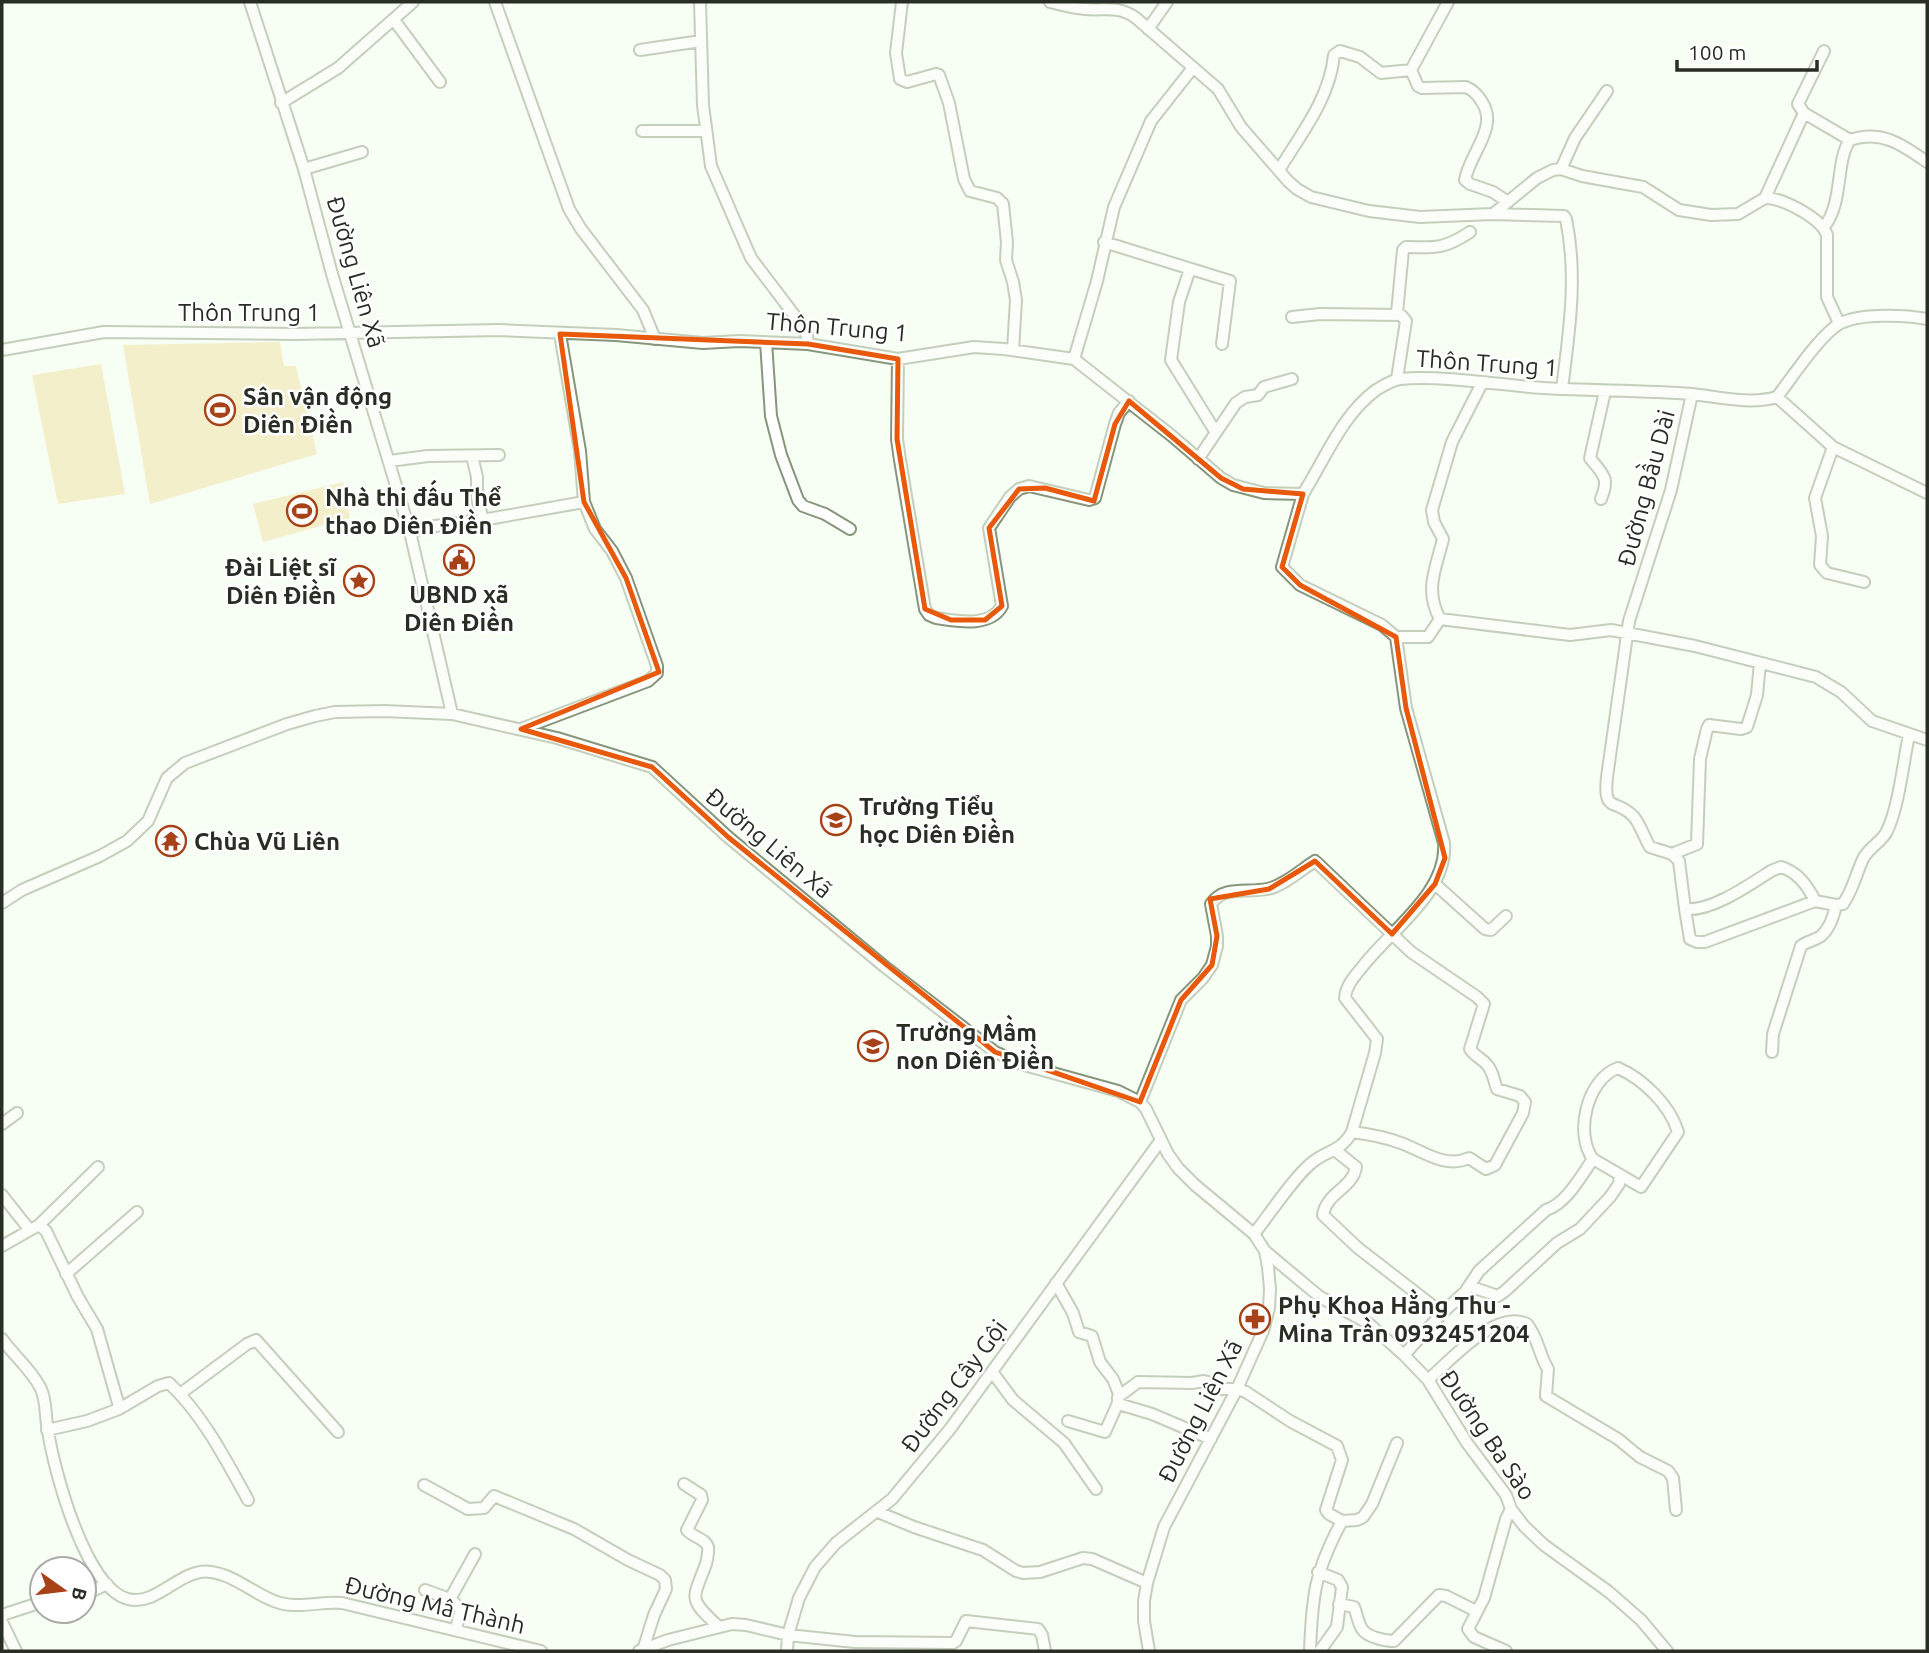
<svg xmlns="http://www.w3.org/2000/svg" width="1929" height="1653" viewBox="0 0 1929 1653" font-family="Ubuntu,sans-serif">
<rect width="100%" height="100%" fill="#f7fef3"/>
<!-- green -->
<path fill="#ed9" d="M280 342 284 366H296L317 454 150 504 123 345Z
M101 364 125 494 58 504 32 375Z
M343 482 350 518 263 542 253 504Z"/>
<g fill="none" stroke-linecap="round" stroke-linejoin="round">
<!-- street casing -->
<g stroke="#86967c" stroke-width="14">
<path id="street" d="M250 2 304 169 332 274 410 532 452 714 557 738 652 767 728 837 885 967 995 1052 1024 1065 1118 1091 1140 1102 1146 1109 1168 1154 1178 1168 1195 1185 1254 1234 1265 1251 1268 1267 1270 1289 1269 1308 1263 1331 1237 1389 1164 1527 1147 1583 1144 1601V1621L1149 1651
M495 2 569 209 581 229 643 310 655 339
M700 2 703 105 711 166 751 258 801 324 807 336 808 344
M902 2 896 53 900 79 907 82 936 74 939 75 949 103 964 179 970 191 997 198 1003 204 1007 242 1006 260 1013 282 1016 300 1013 350
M1050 2C1061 5 1073 8 1085 9 1105 11 1118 5 1136 18L1218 89 1241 127 1288 181 1297 189 1311 197 1369 211 1420 217 1493 214 1564 216 1566 219C1578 276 1569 333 1562 389
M394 20 440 82
M1148 29 1167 2
M640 50 701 41
M1411 70 1448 2
M281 103 338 68 413 2
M1804 113 1798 104 1824 51
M642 131H705
M304 169 362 152
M1561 169 1575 138 1607 91
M1279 170C1301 134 1330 98 1334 55L1340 51 1360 57 1381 73 1411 70 1418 86 1422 88 1466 87C1473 90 1478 95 1482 102 1499 128 1469 154 1465 180L1470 184 1493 192 1508 202
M1765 198 1804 113 1850 140
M1493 214 1537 178 1553 170 1561 169 1582 176 1643 187 1679 210 1711 215 1738 214 1765 198C1783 198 1821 218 1827 235V297L1839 323
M1824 227C1844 202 1835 161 1850 140 1881 129 1903 145 1927 162
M1104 242 1230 281 1222 344
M1190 269 1179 302 1171 360 1215 431
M1397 313 1403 250 1406 247C1434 248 1445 249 1470 232
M1292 317 1320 314 1401 315 1406 321 1397 379
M766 342 771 416 781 455 798 500 803 506 825 514 850 529
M2 350 104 332 294 334 499 330 616 335 703 343 739 341 808 344 898 359 974 347 1004 349 1074 359 1172 436 1221 478 1233 485 1264 493 1303 494C1325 459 1342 415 1376 390 1383 386 1392 380 1400 379 1443 375 1499 385 1543 388 1593 391 1643 390 1692 394 1720 397 1750 405 1777 397 1791 379 1822 332 1841 323 1862 313 1905 315 1927 319
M898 359 897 439 900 460 925 609 929 615 936 618C957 621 990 628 1002 606L989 528 1010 497 1019 489 1029 486 1089 500 1095 498 1115 424 1119 413 1129 401
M1074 359 1097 281 1114 207 1151 121 1192 69
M1692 394 1671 490 1629 621 1607 777C1603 815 1616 797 1634 817 1641 826 1644 837 1650 847L1672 854 1679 861 1685 909C1711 912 1749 885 1771 871L1781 867C1798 872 1808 886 1815 901L1836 905 1843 904C1853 890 1856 874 1863 859 1869 847 1882 842 1887 831 1899 806 1903 763 1909 735
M1777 397 1833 447 1927 493
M1833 447 1815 498 1822 536 1820 565 1827 573 1864 582
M472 456 477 477V498L483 520
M1198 459 1236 403 1245 397 1258 395 1264 387 1292 379
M389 461 428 456 499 455
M1601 499C1610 477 1603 475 1590 458L1605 391
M410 532 428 527 494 518 584 502
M1440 619C1424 590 1436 568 1443 539L1434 522 1432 510 1452 442 1482 383
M1396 637H1428L1440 619 1570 635 1611 630 1695 646 1816 677 1841 692 1872 721 1927 740
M521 729 648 681 657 673V666L626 578 612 551 595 529 584 502 580 451 560 334
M1672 854 1697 844 1700 759 1707 729 1709 725 1741 729 1747 727 1757 695 1760 663
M1435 884 1485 929 1491 930 1506 916
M2 903 22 890 100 856 127 841 148 821 167 778 185 763 287 724 315 716 335 712 384 711 452 714
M1685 909 1690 939 1697 942H1705L1815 901
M1772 1052 1773 1034 1801 946C1807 941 1814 941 1821 936 1829 929 1834 915 1836 905
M1140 1102 1181 1000 1203 978 1212 965 1217 946V936L1211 904C1224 885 1247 893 1267 889 1283 886 1301 870 1315 861L1411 952 1477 997 1484 1004 1470 1049C1475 1057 1482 1058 1488 1066 1493 1072 1494 1081 1497 1089L1520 1096 1525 1102 1523 1113 1495 1165 1486 1169 1469 1158C1445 1169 1423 1151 1401 1143 1385 1137 1368 1134 1352 1132
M2 1124 17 1113
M1336 1151 1356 1167C1353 1188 1326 1193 1323 1215L1358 1248 1442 1313
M2 1195 29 1229
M39 1225 98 1167
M1254 1234C1269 1215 1296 1174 1314 1161 1330 1149 1340 1152 1352 1132L1375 1053 1377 1039 1345 998C1346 985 1355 976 1363 966 1391 930 1448 892 1444 843L1406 708 1396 637 1382 625 1300 585 1282 567 1303 494
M2 1246 39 1225 46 1231 78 1297 97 1329 118 1403 119 1409 87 1421 47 1430
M1265 1251 1320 1297 1368 1323 1404 1355 1428 1380 1467 1443 1506 1495 1511 1509 1524 1526 1544 1545 1609 1592 1641 1620 1667 1651
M66 1274 137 1212
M1056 1283 1073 1313 1079 1332 1092 1336 1100 1362 1113 1379 1119 1394
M1469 1286 1498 1296 1505 1291 1557 1243 1580 1229 1610 1197 1619 1184 1620 1175
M2 1339C14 1356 32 1370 41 1389 47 1402 45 1418 48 1431 54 1470 85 1588 128 1599 157 1607 181 1567 211 1572 234 1575 253 1593 274 1601 296 1610 319 1601 342 1603L541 1651
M1404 1355 1442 1313 1465 1292 1479 1271 1546 1210C1566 1204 1581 1176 1593 1159 1574 1134 1587 1079 1618 1068 1643 1079 1670 1105 1678 1132L1641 1187 1593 1159
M993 1373 1013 1400 1064 1443 1096 1489
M1428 1380C1451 1360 1495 1309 1527 1324 1538 1337 1539 1355 1548 1369L1546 1396 1618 1439 1640 1457 1668 1471 1673 1478 1676 1510
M180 1394 247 1344 256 1340 338 1432
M119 1409 158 1386 169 1383C203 1415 226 1460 248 1500
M1068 1421 1105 1432 1118 1403
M1211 1439 1152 1414 1122 1405 1118 1403V1397L1138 1382 1192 1383 1204 1381 1212 1383 1220 1389H1237L1246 1392 1290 1421 1337 1446 1342 1460 1326 1510 1329 1514 1342 1521 1357 1520 1363 1517 1372 1504 1397 1443
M684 1484 701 1495 702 1500 687 1530C692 1537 705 1538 708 1547 709 1552 707 1559 706 1564 693 1599 687 1598 718 1626
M424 1485 468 1509 484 1508 494 1496 574 1529 628 1560 660 1575 665 1580 666 1589 654 1615 643 1650
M878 1512 914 1527 983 1550 1016 1571 1023 1573 1040 1572 1083 1558 1092 1559 1147 1583
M1318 1572 1338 1580 1342 1587 1337 1627 1320 1651
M425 1590 450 1599 461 1609 456 1629
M84 1595 107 1584
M450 1599 475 1554
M1339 1604 1354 1607C1357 1614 1358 1623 1362 1629 1367 1637 1385 1641 1394 1641L1439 1595 1446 1596 1476 1611
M2 1615 42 1602
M2 1622 16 1651
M639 1651 668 1640 732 1624 746 1625 788 1635 855 1642 953 1643 956 1641 966 1621 1038 1629 1042 1635 1045 1651
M787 1651 788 1635 799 1598 815 1567 836 1543 892 1499 950 1429 1161 1140
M1310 1651C1312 1595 1315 1571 1342 1521
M1506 1651 1474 1637 1468 1629 1484 1598 1506 1519 1511 1509"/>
</g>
<!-- street -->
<use href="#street" stroke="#fff" stroke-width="10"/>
</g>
<!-- marked area -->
<path d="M0 0H1929V1653H0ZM560 334 808 344 898 359 897 439 925 609 951 620H985L1002 606 989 528 1019 489 1045 488 1094 501 1115 424 1129 401 1221 478 1243 489 1303 494 1282 567 1300 585 1396 637 1406 708 1445 858 1435 884 1392 934 1315 861 1269 889 1210 899 1217 936 1212 965 1181 1000 1140 1102 995 1052 728 837 652 767 521 729 659 672 626 578 584 502Z" fill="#f7fef3" fill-opacity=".55" fill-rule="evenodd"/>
<path fill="none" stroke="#e8590c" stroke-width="5" stroke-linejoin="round" d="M560 334 808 344 898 359 897 439 925 609 951 620H985L1002 606 989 528 1019 489 1045 488 1094 501 1115 424 1129 401 1221 478 1243 489 1303 494 1282 567 1300 585 1396 637 1406 708 1445 858 1435 884 1392 934 1315 861 1269 889 1210 899 1217 936 1212 965 1181 1000 1140 1102 995 1052 728 837 652 767 521 729 659 672 626 578 584 502Z"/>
<!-- icons -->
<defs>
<g id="stadium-ring" transform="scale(1.575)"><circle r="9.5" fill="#fff" stroke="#a74117" stroke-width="1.5"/><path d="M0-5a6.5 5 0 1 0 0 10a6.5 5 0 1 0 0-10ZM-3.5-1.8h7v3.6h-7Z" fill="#a74117"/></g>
<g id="civic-ring" transform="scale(1.575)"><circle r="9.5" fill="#fff" stroke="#a74117" stroke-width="1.5"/><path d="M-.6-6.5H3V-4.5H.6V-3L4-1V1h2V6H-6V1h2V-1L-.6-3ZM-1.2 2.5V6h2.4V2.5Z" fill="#a74117"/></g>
<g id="sight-ring" transform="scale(1.575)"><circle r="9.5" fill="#fff" stroke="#a74117" stroke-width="1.5"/><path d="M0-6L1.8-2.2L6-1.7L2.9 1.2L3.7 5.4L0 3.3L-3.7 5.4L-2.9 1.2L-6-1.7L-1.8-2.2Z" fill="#a74117"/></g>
<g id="school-ring" transform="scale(1.575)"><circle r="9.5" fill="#fff" stroke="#a74117" stroke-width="1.5"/><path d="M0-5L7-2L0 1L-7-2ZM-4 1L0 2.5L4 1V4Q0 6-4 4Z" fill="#a74117"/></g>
<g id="temple-ring" transform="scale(1.575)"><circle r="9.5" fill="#fff" stroke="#a74117" stroke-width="1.5"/><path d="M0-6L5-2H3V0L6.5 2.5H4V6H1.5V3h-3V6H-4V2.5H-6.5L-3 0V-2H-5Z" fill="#a74117"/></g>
<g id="pharmacy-ring" transform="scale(1.575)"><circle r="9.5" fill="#fff" stroke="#a74117" stroke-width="1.5"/><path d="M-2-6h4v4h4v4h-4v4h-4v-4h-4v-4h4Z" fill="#a74117"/></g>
</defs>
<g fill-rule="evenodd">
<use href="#stadium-ring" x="220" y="410"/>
<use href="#stadium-ring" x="302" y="511"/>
<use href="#civic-ring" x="459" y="560"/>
<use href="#sight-ring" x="359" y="581"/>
<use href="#school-ring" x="836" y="820"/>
<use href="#temple-ring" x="171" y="841"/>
<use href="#school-ring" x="873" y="1046"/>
<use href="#pharmacy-ring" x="1255" y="1319"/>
</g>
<g text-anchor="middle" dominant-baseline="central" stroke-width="5" stroke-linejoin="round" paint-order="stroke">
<!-- street labels -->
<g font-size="24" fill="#282e24" stroke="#fff">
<text transform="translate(356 272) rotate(74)">Đường Liên Xã</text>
<text x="249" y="312">Thôn Trung 1</text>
<text transform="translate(837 327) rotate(5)">Thôn Trung 1</text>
<text transform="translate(1487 363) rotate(4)">Thôn Trung 1</text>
<text transform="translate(1646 488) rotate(-75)">Đường Bầu Dài</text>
<text transform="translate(769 843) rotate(40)">Đường Liên Xã</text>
<text transform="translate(954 1386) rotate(-53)">Đường Cây Gội</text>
<text transform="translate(1200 1411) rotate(-63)">Đường Liên Xã</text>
<text transform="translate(1488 1435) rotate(56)">Đường Ba Sào</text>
<text transform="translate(435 1605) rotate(13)">Đường Mâ Thành</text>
</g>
<!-- poi labels -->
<g font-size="24" font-weight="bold" fill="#282e24" stroke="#fff" text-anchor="start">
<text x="243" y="396">Sân vận động<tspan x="243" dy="28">Diên Điền</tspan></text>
<text x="325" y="497">Nhà thi đấu Thể<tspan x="325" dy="28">thao Diên Điền</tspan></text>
<text x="336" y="567" text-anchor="end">Đài Liệt sĩ<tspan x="336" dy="28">Diên Điền</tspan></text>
<text x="459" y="594" text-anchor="middle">UBND xã<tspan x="459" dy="28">Diên Điền</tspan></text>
<text x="859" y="806">Trường Tiểu<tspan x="859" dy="28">học Diên Điền</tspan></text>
<text x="194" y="841">Chùa Vũ Liên</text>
<text x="896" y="1032">Trường Mầm<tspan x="896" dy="28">non Diên Điền</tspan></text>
<text x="1278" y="1305">Phụ Khoa Hằng Thu -<tspan x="1278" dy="28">Mina Trần 0932451204</tspan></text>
</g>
</g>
<!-- border -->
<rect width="1929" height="1653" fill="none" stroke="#282e24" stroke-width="7"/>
<!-- north arrow -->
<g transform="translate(63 1590) rotate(104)"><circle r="33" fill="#ffffff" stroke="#a9aba7" stroke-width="2"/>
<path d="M0-5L12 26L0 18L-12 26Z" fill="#a74117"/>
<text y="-10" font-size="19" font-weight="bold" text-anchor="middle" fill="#282e24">B</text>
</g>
<!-- scale -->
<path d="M1677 60v10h140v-10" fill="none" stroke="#282e24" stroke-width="3.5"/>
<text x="1688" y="60" font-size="21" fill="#282e24" stroke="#ffffff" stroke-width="5" paint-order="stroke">100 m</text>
</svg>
